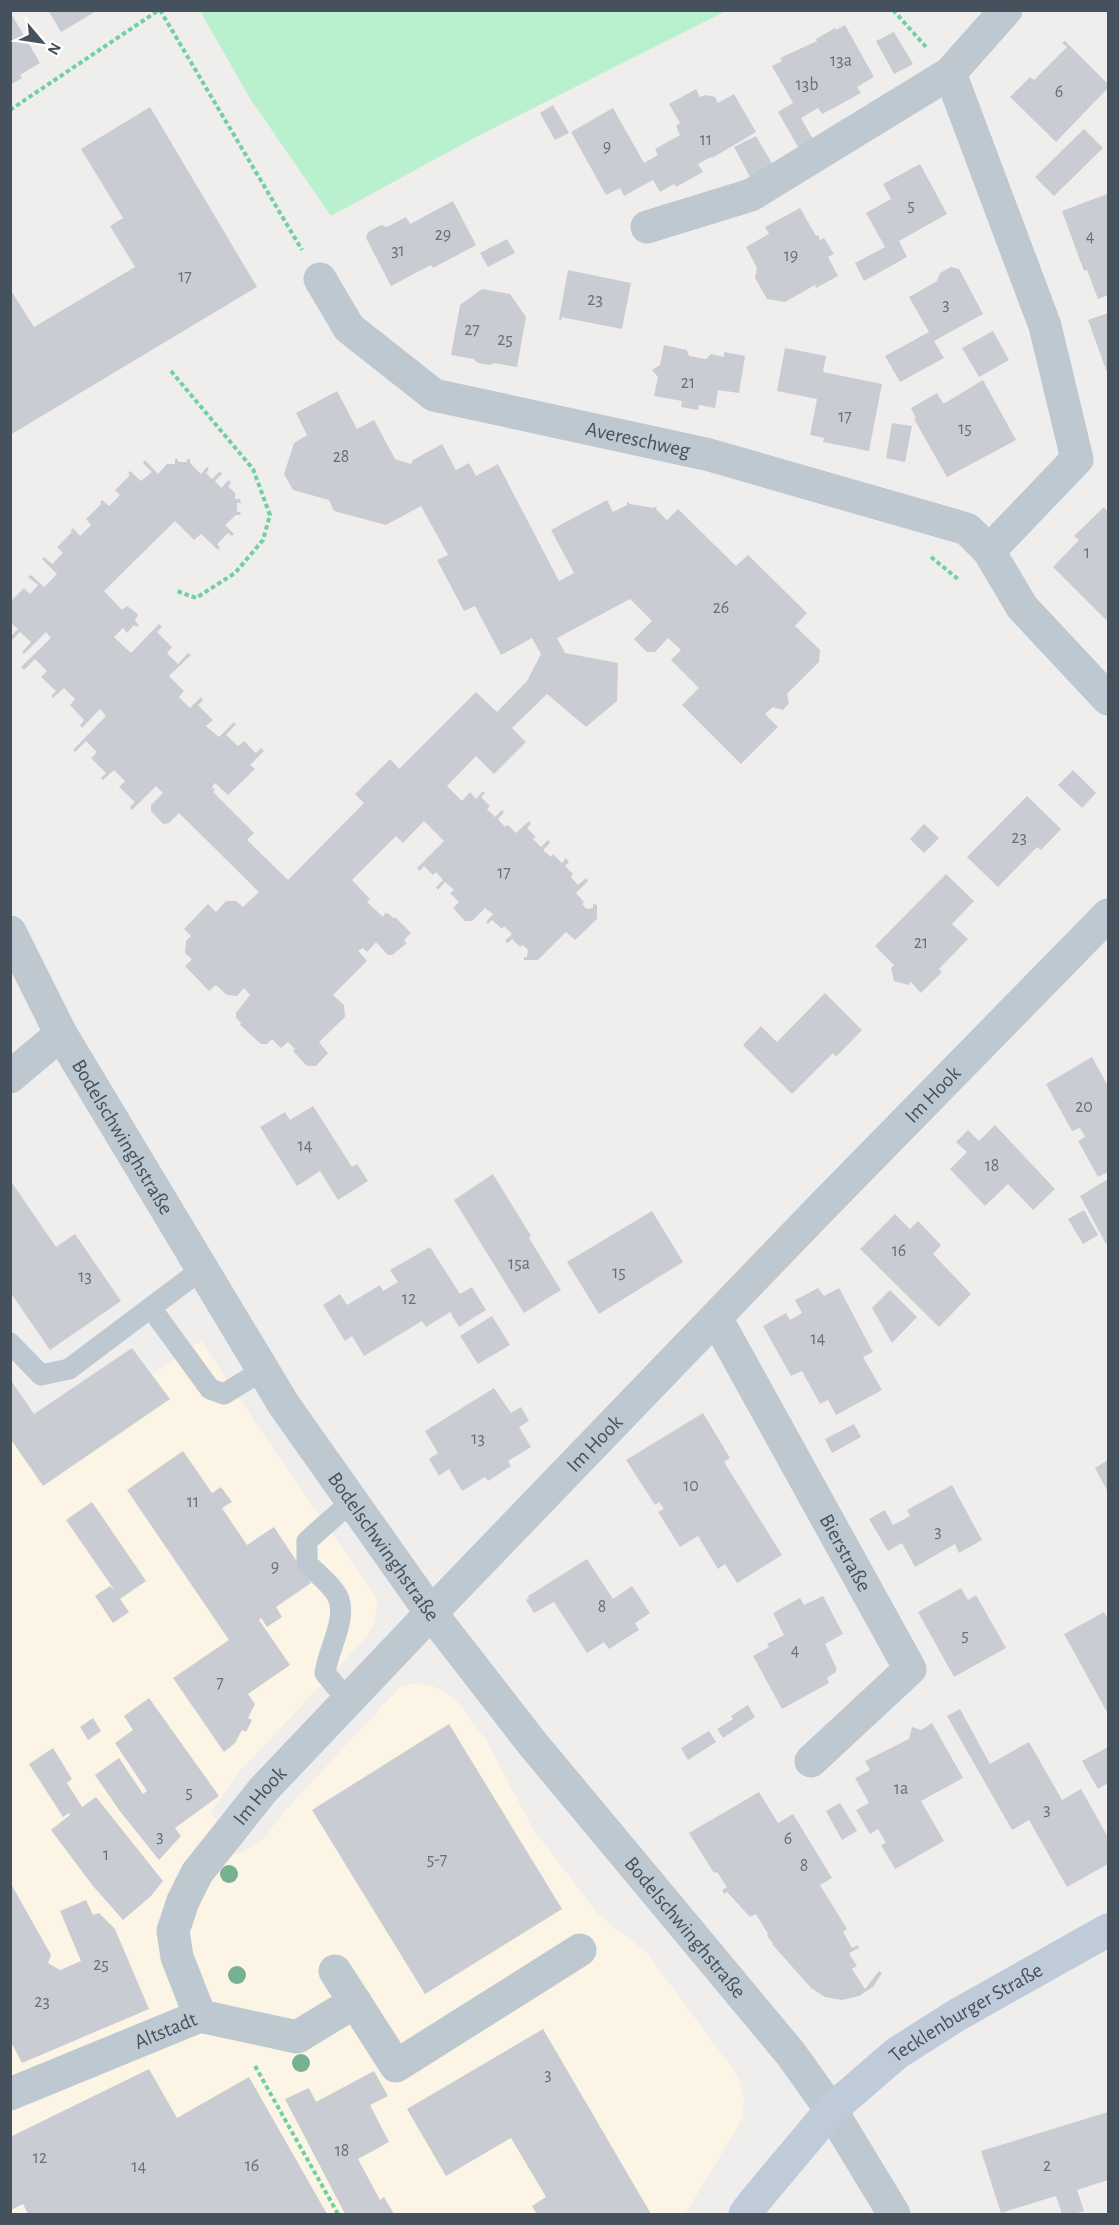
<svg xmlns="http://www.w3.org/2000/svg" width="1119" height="2225" viewBox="0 0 1119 2225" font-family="'Alegreya Sans',sans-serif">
<rect width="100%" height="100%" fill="#f0eded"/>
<!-- commercial -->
<path fill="#fcf5e5" d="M201 1341 269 1443 375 1595 377 1603 375 1620 368 1635 240 1771 211 1811 237 1855 269 1835 268 1833 283 1813 400 1687 412 1684 431 1685 455 1699 486 1740 533 1829 598 1914 647 1953 731 2067 740 2082 744 2101 742 2118 736 2130 685 2214H11L10 1438 26 1461Z"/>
<!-- green -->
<path fill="#b9f0ce" d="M200 11H726L472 139 331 216 251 100Z"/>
<!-- building -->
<path fill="#caccd3" d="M48 10H98L61 32Z
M12 15 40 63 20 75 22 78 10 85Z
M845 25 874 77 857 87 861 93 841 104 822 114 818 108 801 118 813 139 798 147 778 112 793 103 772 66 782 61 780 58 817 41 816 39 835 28 836 30Z
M894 32 913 64 894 74 876 41Z
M1065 41 1108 84V88L1056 142 1010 97 1030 77 1034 80 1067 47 1062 43Z
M696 89 700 97 706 95 715 97 718 103 734 94 756 132 712 158 711 157 698 164 703 172 676 187 674 184 660 192 653 180 624 196 620 188 606 195 571 132 613 108 644 163 658 155 655 149 680 135 676 126 680 123 669 104Z
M553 105 569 133 555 140 540 113Z
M150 107 257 287 10 435V289L34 327 135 267 110 226 123 218 81 149Z
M1084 129 1103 148 1054 196 1035 177Z
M756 136 773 165 750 177 734 147Z
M920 164 947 214 899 241 907 257 864 281 855 263 885 247 866 213 891 199 883 184Z
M1107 194 1108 295 1098 299 1087 270 1084 271 1062 211Z
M453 201 476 245 433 268 431 265 391 286 366 238 368 232 381 225 387 227 406 217 410 224Z
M800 208 816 236 818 235 820 240 824 238 834 254 828 257 838 276 816 288 815 285 785 302 767 299 755 278 757 268 746 247 769 234 765 227Z
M507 239 515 253 488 267 480 253Z
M951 267 959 269 983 314 934 341 944 358 900 382 885 356 929 332 909 297 937 281 940 273Z
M568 270 631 283 622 329 561 317 562 320 559 319Z
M482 289 510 294 526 317 517 367 494 363 491 365 483 364 476 362 474 359 451 355 460 305Z
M1108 313V375L1088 320Z
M993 331 1009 360 979 377 962 348Z
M664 345 687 350 689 356 706 359 711 354 724 357V352L745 356 739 393 718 390 715 408 699 405 698 410 681 407 682 401 654 396 658 377 652 370 660 365Z
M785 348 826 356 823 372 882 384 869 451 823 442 824 438 810 435 817 399 777 391Z
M983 380 1016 440 947 477 914 419 916 418 911 408 937 393 943 403H945Z
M337 391 357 429 374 420 395 459 411 464 413 460 442 444 456 470 469 463 476 476 498 464 559 581 574 573 551 530 607 500 613 512 627 505V502H629L630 504 653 508 657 506 656 509 667 520 678 509 736 566 748 555 807 613 795 626 820 650 819 662 787 694 789 703 783 710 773 707 765 714 778 727 741 764 682 705 699 688 671 660 681 650 668 638 655 652H647L634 639 652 621 630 599 557 638 565 653 618 663 617 701 586 727 547 694 512 728 526 742 494 774 476 756 447 786 462 801 470 792 476 799 483 791 485 793 481 797 490 806 487 809 495 817 502 810 504 812 498 819 505 827 508 825 516 833 529 821 531 824 527 828 536 837 533 839 541 847 548 840 550 843 543 850 551 857 553 854 562 863 566 858 569 862 565 866 573 874 571 877 578 885 586 878 588 881 576 893 584 902 582 904 587 909 593 908V904L597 905V919L575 940 566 932 538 960H524V957H527L528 950 523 945 520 947 512 939 508 943 505 941 512 934 504 926 502 929 492 920 488 924 486 922 493 914 485 908 472 921H465L453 908 459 902 450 893 454 890 445 882 438 890 436 887 443 880 436 872 433 875 424 866 420 871 417 868 444 841 424 821 403 843 396 836 352 880 370 899 367 902 383 917 385 913 389 914 394 919 395 917 411 933 404 940 407 943 392 955H388L376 942 367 952 363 948 358 951 367 961 333 995 344 1005 345 1017 319 1042 328 1053 316 1066H307L293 1051 295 1049 288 1042 281 1048 272 1039 267 1044H261L240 1025 241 1023 236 1018V1013L250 995 244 988 237 996 227 995 216 985 209 991 185 966 192 959 185 953 186 941 191 936 184 929 208 904 216 912 226 901H236L243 907 259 892 179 813 169 823 163 824 151 811V805L163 793 156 786 132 810 130 807 135 802 119 787 125 781 114 770 103 780 101 778 106 773 91 758 97 752 86 741 75 752 73 750 106 716 100 709 82 728 80 725 84 720 70 705 75 699 64 688 53 698 51 696 56 691 41 677 47 671 35 659 24 670 21 667 51 638 46 632 24 654 22 652 31 642 20 632 10 642V637L18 629 11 623 10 602 24 588 30 594 38 585 28 577 31 575 44 587 57 574 42 559 44 557 52 564 63 553 57 547 72 532 70 531 73 528 80 536 91 525 86 519 101 504 100 502 102 500 109 506 120 495 115 490 130 475 128 473 130 471 141 481 152 472 143 463 145 460 158 474 167 464H175V459H178V462H187V459H190V463L201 474 207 467 209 469 206 473 212 479 220 471 222 474 215 481 221 488 229 480 231 483 228 486 235 493V499H240L241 503H237V512H240L241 515H236L225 525 234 534 232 536 228 533 217 544 220 548 218 550 201 534 194 540 175 521 104 591 122 610 127 606 138 614 135 621 139 625 136 627 134 625 127 633 123 628 114 637 131 653 159 624 162 627 157 632 172 647 167 653 178 664 188 653 191 655 169 676 184 691 179 697 190 708 201 697 203 700 198 705 213 720 206 726 219 737 234 722 236 724 226 735 238 746 244 741 256 753 261 748 264 751 250 765 255 769 228 795 215 783 212 787 215 790 213 792 254 833 247 840 288 880 364 803 355 794 390 759 399 769 476 692 497 712 527 681 541 654 532 638 501 655 475 606 464 611 437 560 448 555 421 506 386 525 334 511 329 500 293 490 284 474 294 443 307 435 296 413Z
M892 423 912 426 905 462 886 458Z
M1104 507 1108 512V617L1106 620 1053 567 1079 540 1074 536Z
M1073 770 1096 793 1082 808 1058 785Z
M1027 796 1061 829 1041 850 1037 847 998 887 967 857Z
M924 824 939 838 924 853 910 839Z
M946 874 974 901 952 924 968 939 939 969 942 972 921 993 911 982 908 985 894 981 891 968 894 965 875 946Z
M825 993 862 1030 836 1057 833 1053 792 1094 743 1045 761 1026 777 1042Z
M1092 1057 1108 1086V1172L1098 1177 1078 1141 1085 1137 1080 1128 1072 1131 1046 1084Z
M313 1106 352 1167 357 1164 368 1181 338 1200 320 1171 297 1186 260 1127 285 1112 290 1120Z
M995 1125 1055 1189 1033 1210 1008 1184 985 1206 950 1169 967 1152 956 1142 968 1130 979 1141Z
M493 1174 531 1236 529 1238 561 1290 524 1313 454 1200Z
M1108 1179V1243L1106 1244 1080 1196Z
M10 1180 56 1247 75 1234 121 1301 50 1350 10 1292Z
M1084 1210 1098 1235 1083 1244 1068 1219Z
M652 1211 683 1262 599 1314 567 1262Z
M895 1214 910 1229 918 1221 941 1245 933 1254 971 1294 939 1327 860 1249Z
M430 1247 460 1294 472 1287 486 1310 459 1327 450 1312 426 1327 422 1321 364 1356 352 1336 345 1341 323 1305 340 1294 347 1305 380 1285 383 1291 398 1282 390 1270Z
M818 1288 824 1296 839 1288 873 1352 863 1357 882 1390 836 1415 828 1400 820 1404 802 1371 791 1376 763 1326 786 1313 790 1320 802 1313 795 1300Z
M890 1290 917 1317 892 1343 872 1308Z
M492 1316 510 1345 478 1364 460 1336Z
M132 1348 170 1399 43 1486 10 1438V1379L34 1414Z
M494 1388 511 1413 521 1407 529 1421 519 1427 531 1447 508 1461 511 1466 488 1481 485 1477 462 1491 449 1469 439 1476 429 1459 438 1453 425 1431Z
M703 1413 730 1458 724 1462 782 1555 737 1583 725 1564 718 1569 698 1536 680 1547 658 1512 664 1509 659 1502 655 1505 626 1460Z
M854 1424 861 1437 832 1453 825 1439Z
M183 1451 212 1493 221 1487 232 1502 222 1508 247 1545 274 1527 311 1583 276 1607 282 1617 267 1627 261 1618 259 1620 290 1665 248 1694 255 1704 248 1718 252 1720 246 1732 242 1730 235 1743 224 1752 173 1678 229 1640 127 1490Z
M1108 1460V1492L1095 1468Z
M952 1485 982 1540 959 1553 955 1544 915 1567 902 1543 888 1551 869 1519 885 1510 893 1525 910 1516 907 1510Z
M92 1502 146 1581 120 1599 129 1612 113 1623 95 1596 110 1586 115 1591 66 1520Z
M587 1559 613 1599 632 1586 650 1613 635 1623 639 1630 609 1649 604 1642 587 1653 554 1602 534 1613 526 1600 529 1598 528 1596Z
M961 1588 968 1600 976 1595 1006 1648 954 1677 918 1612Z
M823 1596 843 1634 825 1644 836 1667V1672L827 1678 829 1683 782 1709 753 1656 769 1647 767 1644 784 1635 773 1613 800 1598 804 1605Z
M1104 1612 1108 1620V1714L1064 1634Z
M149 1698 219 1796 175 1828 181 1836 159 1860 119 1810 95 1775 119 1758 143 1794 147 1791 115 1743 133 1730 124 1716Z
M748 1705 755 1717 723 1738 717 1729 733 1719 731 1716Z
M960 1709 990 1764 1029 1742 1062 1800 1081 1789 1108 1837V1864L1067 1887 1029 1820 1012 1830 947 1716Z
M93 1718 101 1731 88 1740 80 1727Z
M932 1723 963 1778 921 1801 944 1841 895 1869 881 1845 886 1843 878 1829 870 1834 856 1810 869 1803 855 1778 870 1770 865 1761 909 1739 912 1727 921 1730Z
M449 1724 562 1909 425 1994 312 1810Z
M709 1731 716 1742 688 1760 681 1748Z
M1108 1747V1783L1098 1789 1082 1761Z
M53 1748 72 1779 67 1783 82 1807 96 1797 163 1881 151 1896 123 1920 93 1886 51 1830 70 1815 69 1813 63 1817 29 1764Z
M759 1792 778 1823 793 1814 832 1878 820 1885 847 1929 843 1932 852 1948 858 1945 859 1948 849 1953 857 1966 852 1969 865 1989 879 1971 882 1973 873 1987 859 1996 842 2000 825 1997 811 1988 772 1944 773 1943 767 1936 768 1934 756 1914 750 1917 727 1892 724 1894 722 1890 727 1887 717 1872 714 1873 689 1833Z
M840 1803 857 1831 842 1840 826 1811Z
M10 1882 51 1955 48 1963 60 1970 81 1961 60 1911 86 1900 93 1915 99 1913 115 1929 149 2009 22 2063 10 2040Z
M543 2029 651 2214H537L532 2206 546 2197 511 2138 446 2176 407 2109Z
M149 2069 177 2118 249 2077 327 2214H28L23 2204 11 2210 13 2214H10V2137Z
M374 2071 388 2096 370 2105 389 2142 358 2159 380 2200 384 2197 394 2214H345L285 2099 309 2088 316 2102Z
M1108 2112V2180L1077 2190 1084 2211 1074 2214H1062L1056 2196 1001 2213 981 2151Z"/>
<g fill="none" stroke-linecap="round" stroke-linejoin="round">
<!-- path -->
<path stroke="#70d0a0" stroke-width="4" stroke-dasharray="4.5 3" stroke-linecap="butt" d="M160 10 302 250
M893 10 927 48
M10 110 159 10
M171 371 253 469 270 515 263 540 235 573 196 598 177 591
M931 557 958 579
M255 2066 338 2214"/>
<!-- lane -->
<path stroke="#bdc8d0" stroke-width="21" d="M151 1308 210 1389 224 1394 263 1370
M10 1343 41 1375 69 1369 202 1269
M348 1701 325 1673C328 1649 349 1617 337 1595 330 1583 316 1573 307 1563V1541L352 1501"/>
<!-- street -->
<g stroke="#bdc8d0" stroke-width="33">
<path d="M647 227 751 195 950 73"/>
<path id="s1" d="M320 279 349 328 434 395 706 454 967 529 989 551 1022 607 1108 699"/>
<path d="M989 551 1077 459 1045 326 950 73 1006 10"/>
<path id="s2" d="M10 932 61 1034 284 1405 431 1613 532 1743 791 2054 831 2110 894 2214"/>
<path d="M10 1077 61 1034"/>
<path id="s3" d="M716 1318 910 1669 811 1761"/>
<path d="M335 1971 396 2066 580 1950"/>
<path id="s4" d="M200 2016 177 1957 173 1931 183 1901 197 1873 263 1790 431 1613 823 1206 1108 915"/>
<path id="s5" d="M10 2094 200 2016 297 2037 355 2002"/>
</g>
<!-- secondary -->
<path stroke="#bfcbd8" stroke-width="33" id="s6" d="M745 2214 754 2202 831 2110 897 2053 957 2015 1108 1930"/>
</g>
<!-- trees -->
<g fill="#76b192">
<circle cx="229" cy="1874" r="9"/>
<circle cx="237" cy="1975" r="9"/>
<circle cx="301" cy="2063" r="9"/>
</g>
<g text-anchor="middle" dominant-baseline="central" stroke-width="6" stroke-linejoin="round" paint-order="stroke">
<!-- number labels -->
<g font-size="18" fill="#66707a">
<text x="841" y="61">13a</text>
<text x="807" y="85">13b</text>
<text x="1059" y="92">6</text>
<text x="706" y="140">11</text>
<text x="607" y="147">9</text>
<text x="911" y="206">5</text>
<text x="443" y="235">29</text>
<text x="1090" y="237">4</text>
<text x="398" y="251">31</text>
<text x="791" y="256">19</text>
<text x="185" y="277">17</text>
<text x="595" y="300">23</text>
<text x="946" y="305">3</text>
<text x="472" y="330">27</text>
<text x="505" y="340">25</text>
<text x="688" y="383">21</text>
<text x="845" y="417">17</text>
<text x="965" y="429">15</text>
<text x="341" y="457">28</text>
<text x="1087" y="553">1</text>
<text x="721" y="608">26</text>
<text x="1019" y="838">23</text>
<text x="504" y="873">17</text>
<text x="921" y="943">21</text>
<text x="1084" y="1107">20</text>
<text x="305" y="1146">14</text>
<text x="992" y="1166">18</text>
<text x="899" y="1251">16</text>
<text x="519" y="1264">15a</text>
<text x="619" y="1273">15</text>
<text x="85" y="1277">13</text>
<text x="409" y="1299">12</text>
<text x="818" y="1339">14</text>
<text x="478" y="1439">13</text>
<text x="691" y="1486">10</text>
<text x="193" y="1502">11</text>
<text x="938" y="1532">3</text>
<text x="275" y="1567">9</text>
<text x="602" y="1607">8</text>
<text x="965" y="1636">5</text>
<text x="795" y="1651">4</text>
<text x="220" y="1683">7</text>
<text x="901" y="1789">1a</text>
<text x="189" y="1793">5</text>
<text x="1047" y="1810">3</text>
<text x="160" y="1837">3</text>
<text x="788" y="1839">6</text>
<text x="106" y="1855">1</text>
<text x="437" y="1860">5-7</text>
<text x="804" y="1866">8</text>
<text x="101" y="1965">25</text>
<text x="42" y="2002">23</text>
<text x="548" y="2075">3</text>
<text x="342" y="2151">18</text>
<text x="40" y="2158">12</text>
<text x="252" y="2166">16</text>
<text x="1047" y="2166">2</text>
<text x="139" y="2167">14</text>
</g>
<!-- street labels -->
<g font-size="21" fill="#45515c" stroke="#fff">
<text stroke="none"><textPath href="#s1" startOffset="374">Avereschweg</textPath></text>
<text stroke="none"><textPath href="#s4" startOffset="1224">Im Hook</textPath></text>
<text stroke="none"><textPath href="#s2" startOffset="234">Bodelschwinghstraße</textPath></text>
<text stroke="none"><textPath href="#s4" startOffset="738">Im Hook</textPath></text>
<text stroke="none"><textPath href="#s2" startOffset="720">Bodelschwinghstraße</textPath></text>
<text stroke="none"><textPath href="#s3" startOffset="268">Bierstraße</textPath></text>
<text stroke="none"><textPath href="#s4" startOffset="252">Im Hook</textPath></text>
<text stroke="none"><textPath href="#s2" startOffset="1206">Bodelschwinghstraße</textPath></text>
<text stroke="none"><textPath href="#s6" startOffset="302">Tecklenburger Straße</textPath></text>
<text stroke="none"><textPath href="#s5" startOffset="168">Altstadt</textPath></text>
</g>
</g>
<!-- border -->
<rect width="1119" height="2225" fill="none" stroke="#45515c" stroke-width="24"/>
<!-- north arrow -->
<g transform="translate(42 42) rotate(119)" stroke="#ffffff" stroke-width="4.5" paint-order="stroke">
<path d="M0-4.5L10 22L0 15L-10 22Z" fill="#45515c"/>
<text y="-9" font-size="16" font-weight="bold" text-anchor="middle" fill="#45515c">N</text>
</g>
</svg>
